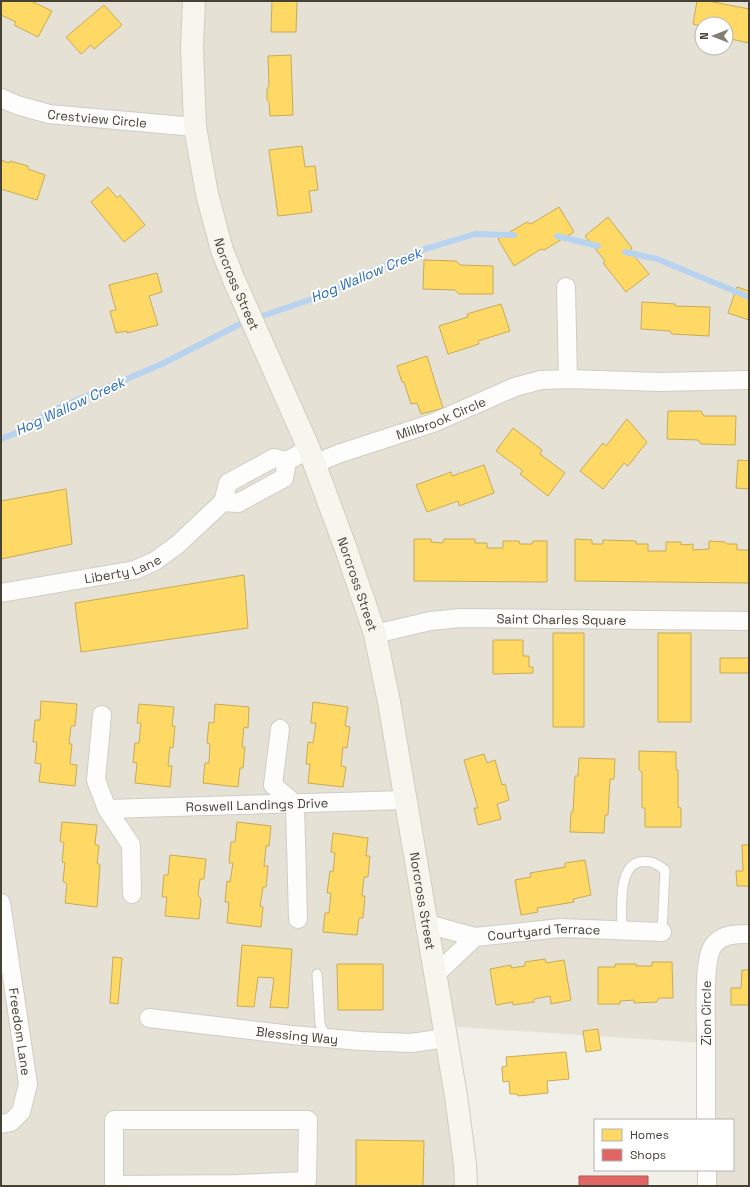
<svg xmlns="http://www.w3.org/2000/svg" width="750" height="1187" viewBox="0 0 750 1187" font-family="'Space Grotesk',sans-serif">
<rect width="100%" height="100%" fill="#f0efe8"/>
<!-- residential -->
<path fill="#e5e1d5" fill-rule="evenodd" d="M1 1H749V1186H709V1170H733V1120H706L703 1043 443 1026 458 1186H1ZM702 24H726V48H702Z"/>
<!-- homes -->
<path fill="#ffd966" stroke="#c8ab57" d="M1 1H31L52 11 38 37 14 25 16 22 1 15Z
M272 1H297L296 32H271Z
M697 1H708L749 9V43L726 38V24H702V26L693 24Z
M104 5 122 25 94 49 91 45 81 54 66 37Z
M291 55 293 115 270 116 269 102 267 100V89L269 86 268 56Z
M302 146 305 167 315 166 318 190 309 191 312 212 278 216 269 150Z
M1 160 9 163 10 161 28 166V169L45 175 37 200 1 189Z
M108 187 117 198 120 195 145 225 124 242 91 202Z
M559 207 574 232 544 250 541 249 514 266 498 239 527 222 531 224Z
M608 217 632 248 630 251 649 274 626 292 603 263 605 261 585 236Z
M424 260 456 261 460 265 493 266V294H459L455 290 423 289Z
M157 273 162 292 149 296 158 325 127 333V331L116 333 110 311 116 310 109 285Z
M737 287 749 291V320L728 313Z
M642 302 675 304V306L710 307 709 336 672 334 670 331 641 329Z
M501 304 510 331 478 341 479 344 448 354 439 326 468 317 467 314Z
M427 356 443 408 421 414 417 403 411 404 404 382H402L397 366Z
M668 411H701L704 416H736L735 445 701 444 698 440 667 439Z
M627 419 647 442 628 466 624 463 603 489 580 471 603 443 606 446Z
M513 428 542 450 540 454 565 473 548 496 520 474 523 471 496 451Z
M738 460 749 461V489L736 488Z
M484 465 494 493 459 506 458 501 427 512 416 485 451 472 452 476Z
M66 489 72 544 1 559V501Z
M414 539H431V542L443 543 444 539H475V543H487V548H503V541H519L520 544H532L533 541H547V582L414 581Z
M575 539 592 540V544H603V540L636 541V544H648V551H666V542H681V545L693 544V550L709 549V541L725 542 727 544H737V550H749V583L575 581Z
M244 575 248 628 81 652 75 603Z
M553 633H584V727H553Z
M658 633H691V722H658Z
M493 640H523V656H529V667H533V673L493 674Z
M720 658H749V673H720Z
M41 701 77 704 75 726H71L69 744H72L70 764 77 765 75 786 39 782 41 764 35 763 37 742H33L35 720H40Z
M313 702 348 707 345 726 350 727 347 748 343 747 341 766 346 767 343 787 308 783 310 764H306L308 742 313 743 316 723H311Z
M139 704 174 707 172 726H175L173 748 170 747 168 766H172L170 787 135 783 137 763 133 762 135 743H139L141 723H137Z
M215 704 249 707 248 728 244 727 242 747H245L243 768H240L238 787 203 783 205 763H209L210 744 207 743 209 722 214 723Z
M639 751 676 752V770H678V807L681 808V827H645V808H642V772L639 770Z
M484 754 487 763 495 760 502 785 505 784 509 800 497 804 501 819 478 825 474 808H478L464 760Z
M579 758 615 759 614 779H610L608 815H605L604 833 570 832 571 812H573L575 776H578Z
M62 822 97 825 95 844 99 846 97 863 100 865 97 907 65 903 67 884 63 881 65 863 62 862 64 843 60 841Z
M237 822 271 826 269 846H266L264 866H268L266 887H263L260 906 263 907 261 927 227 923 229 902H225L227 881 230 882 233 863H229L231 842H235Z
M333 833 368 838 366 856H370L368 877H364L362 896H365L363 918H359L357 935 323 932 325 913H329L331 893H327L330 871 333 872 335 853 331 852Z
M742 845H749V886H737L736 871H743Z
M170 855 206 859 204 879H200L198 895 201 899 199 919 165 916 167 897H162L164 875H168Z
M585 860 591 895 573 899 574 902 537 908 538 912 521 915 515 880 531 877 530 873 565 867V863Z
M242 945 292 949 288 1008 272 1007 270 1008 274 978 258 977 254 1007 237 1006Z
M113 957 122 958 118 1004 110 1003Z
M545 959 546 963 564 960 571 1000 551 1004 550 996 534 999V1002L513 1005V1002L496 1005 490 969 511 965V968L525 966V962Z
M652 962H672L673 998H659L657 1002 634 1003V1000L620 1001V1004H598V967H615V964H636V966H652Z
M337 964H383V1010H338Z
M742 970H749V1005H731V988H741Z
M598 1029 601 1050 586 1052 583 1031Z
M566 1052 569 1079 547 1081 548 1093 518 1096 517 1094H510L509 1081 503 1082 502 1067 507 1066 506 1057Z
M356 1140 424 1141 423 1186H356Z"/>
<!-- shops -->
<path fill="#e06666" stroke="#b25b57" d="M579 1176H648V1186H579Z"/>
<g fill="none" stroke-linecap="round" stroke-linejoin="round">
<!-- stream -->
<path stroke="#b7d3f0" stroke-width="6" d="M557 236 598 246
M625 252 657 259 749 297
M1 439 16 433 56 409 162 364 242 323 315 298 384 266 425 249 475 234 514 235"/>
<!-- lane casing -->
<g stroke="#cecdc6" stroke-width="11">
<path id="lane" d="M622 931C622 912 617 866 640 862 651 860 657 864 665 870L662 932
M317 974 320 1024 326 1038"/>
</g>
<!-- street casing -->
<g stroke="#cecdc6" stroke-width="20">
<g id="street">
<path id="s1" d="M1 98 17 105 49 114 195 127"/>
<path d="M566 287 568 379"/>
<path id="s2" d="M314 464 338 454 433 423 515 387 541 380 568 379 660 382 749 380"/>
<path d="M223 502 238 503 284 478 287 461"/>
<path id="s3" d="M1 593 135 570 155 561 177 545 223 502 228 483 274 458 287 461 309 449"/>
<path id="s4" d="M375 634 430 621 461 618 749 621"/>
<path d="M102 715 96 780 107 809 131 845 132 894"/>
<path d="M280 729 273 785 295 804 298 919"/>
<path id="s5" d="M107 809 406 800"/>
<path id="s6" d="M1 903 28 1084 21 1112 11 1122 1 1124"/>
<path id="s7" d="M427 924 475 937 561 928 662 932"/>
<path d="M436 974 475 937"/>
<path id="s8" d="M149 1018 292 1035 361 1041 411 1043 446 1038"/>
<path id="s9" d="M706 1120C706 1091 706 1063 706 1034 706 1015 703 960 713 946 721 934 736 934 749 934"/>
<path d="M707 1170V1186"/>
<path d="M239 1186V1184L114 1185V1120H308L307 1181 239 1184"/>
</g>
</g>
<!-- secondary casing -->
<g stroke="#d0cdbf" stroke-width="24">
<g id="secondary">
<path id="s10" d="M194 1 192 47 195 127 207 194 222 250 234 280 309 449 346 549 375 634 389 702 456 1096 465 1164 466 1186"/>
</g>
</g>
<!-- lane -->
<use href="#lane" stroke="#fdfdfc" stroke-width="9"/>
<!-- street -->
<use href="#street" stroke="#fdfdfc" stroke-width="18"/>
<!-- secondary -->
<use href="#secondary" stroke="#f6f5ee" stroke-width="22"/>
</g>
<g text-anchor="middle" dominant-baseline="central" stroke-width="4" stroke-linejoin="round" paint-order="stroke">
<!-- street labels -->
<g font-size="13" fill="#464135" stroke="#fff">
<text stroke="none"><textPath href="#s1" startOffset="99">Crestview Circle</textPath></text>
<text stroke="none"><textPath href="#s10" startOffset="289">Norcross Street</textPath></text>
<text stroke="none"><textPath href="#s2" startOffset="135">Millbrook Circle</textPath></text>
<text stroke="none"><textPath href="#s3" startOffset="124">Liberty Lane</textPath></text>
<text stroke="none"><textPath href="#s10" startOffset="613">Norcross Street</textPath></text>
<text stroke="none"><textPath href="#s4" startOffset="188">Saint Charles Square</textPath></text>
<text stroke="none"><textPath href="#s5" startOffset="150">Roswell Landings Drive</textPath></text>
<text stroke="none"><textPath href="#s10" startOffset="937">Norcross Street</textPath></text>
<text stroke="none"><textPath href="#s7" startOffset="119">Courtyard Terrace</textPath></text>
<text stroke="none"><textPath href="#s9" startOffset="107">Zion Circle</textPath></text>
<text stroke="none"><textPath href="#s6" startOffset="130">Freedom Lane</textPath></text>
<text stroke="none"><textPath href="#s8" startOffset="149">Blessing Way</textPath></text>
</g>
<!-- water labels -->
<g font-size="14" font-style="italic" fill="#2a6cb6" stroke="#fff">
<text transform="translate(366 275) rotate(-23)">Hog Wallow Creek</text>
<text transform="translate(70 406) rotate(-25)">Hog Wallow Creek</text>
</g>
</g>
<!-- border -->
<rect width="750" height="1187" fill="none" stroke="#464135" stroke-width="4"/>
<!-- legend -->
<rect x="594" y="1119" width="140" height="52" fill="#ffffff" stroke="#b5b3ae"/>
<rect x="602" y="1129" width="20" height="12" fill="#ffd966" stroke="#b5b3ae"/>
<text x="630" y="1139" font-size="12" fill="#464135">Homes</text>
<rect x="602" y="1149" width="20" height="12" fill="#e06666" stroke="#b5b3ae"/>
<text x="630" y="1159" font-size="12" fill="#464135">Shops</text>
<!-- north arrow -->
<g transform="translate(714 36) rotate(270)"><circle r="19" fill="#ffffff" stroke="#b5b3ae"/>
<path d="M0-3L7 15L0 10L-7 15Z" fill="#827e74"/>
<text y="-6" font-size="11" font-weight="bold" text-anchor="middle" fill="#464135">N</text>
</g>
</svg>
